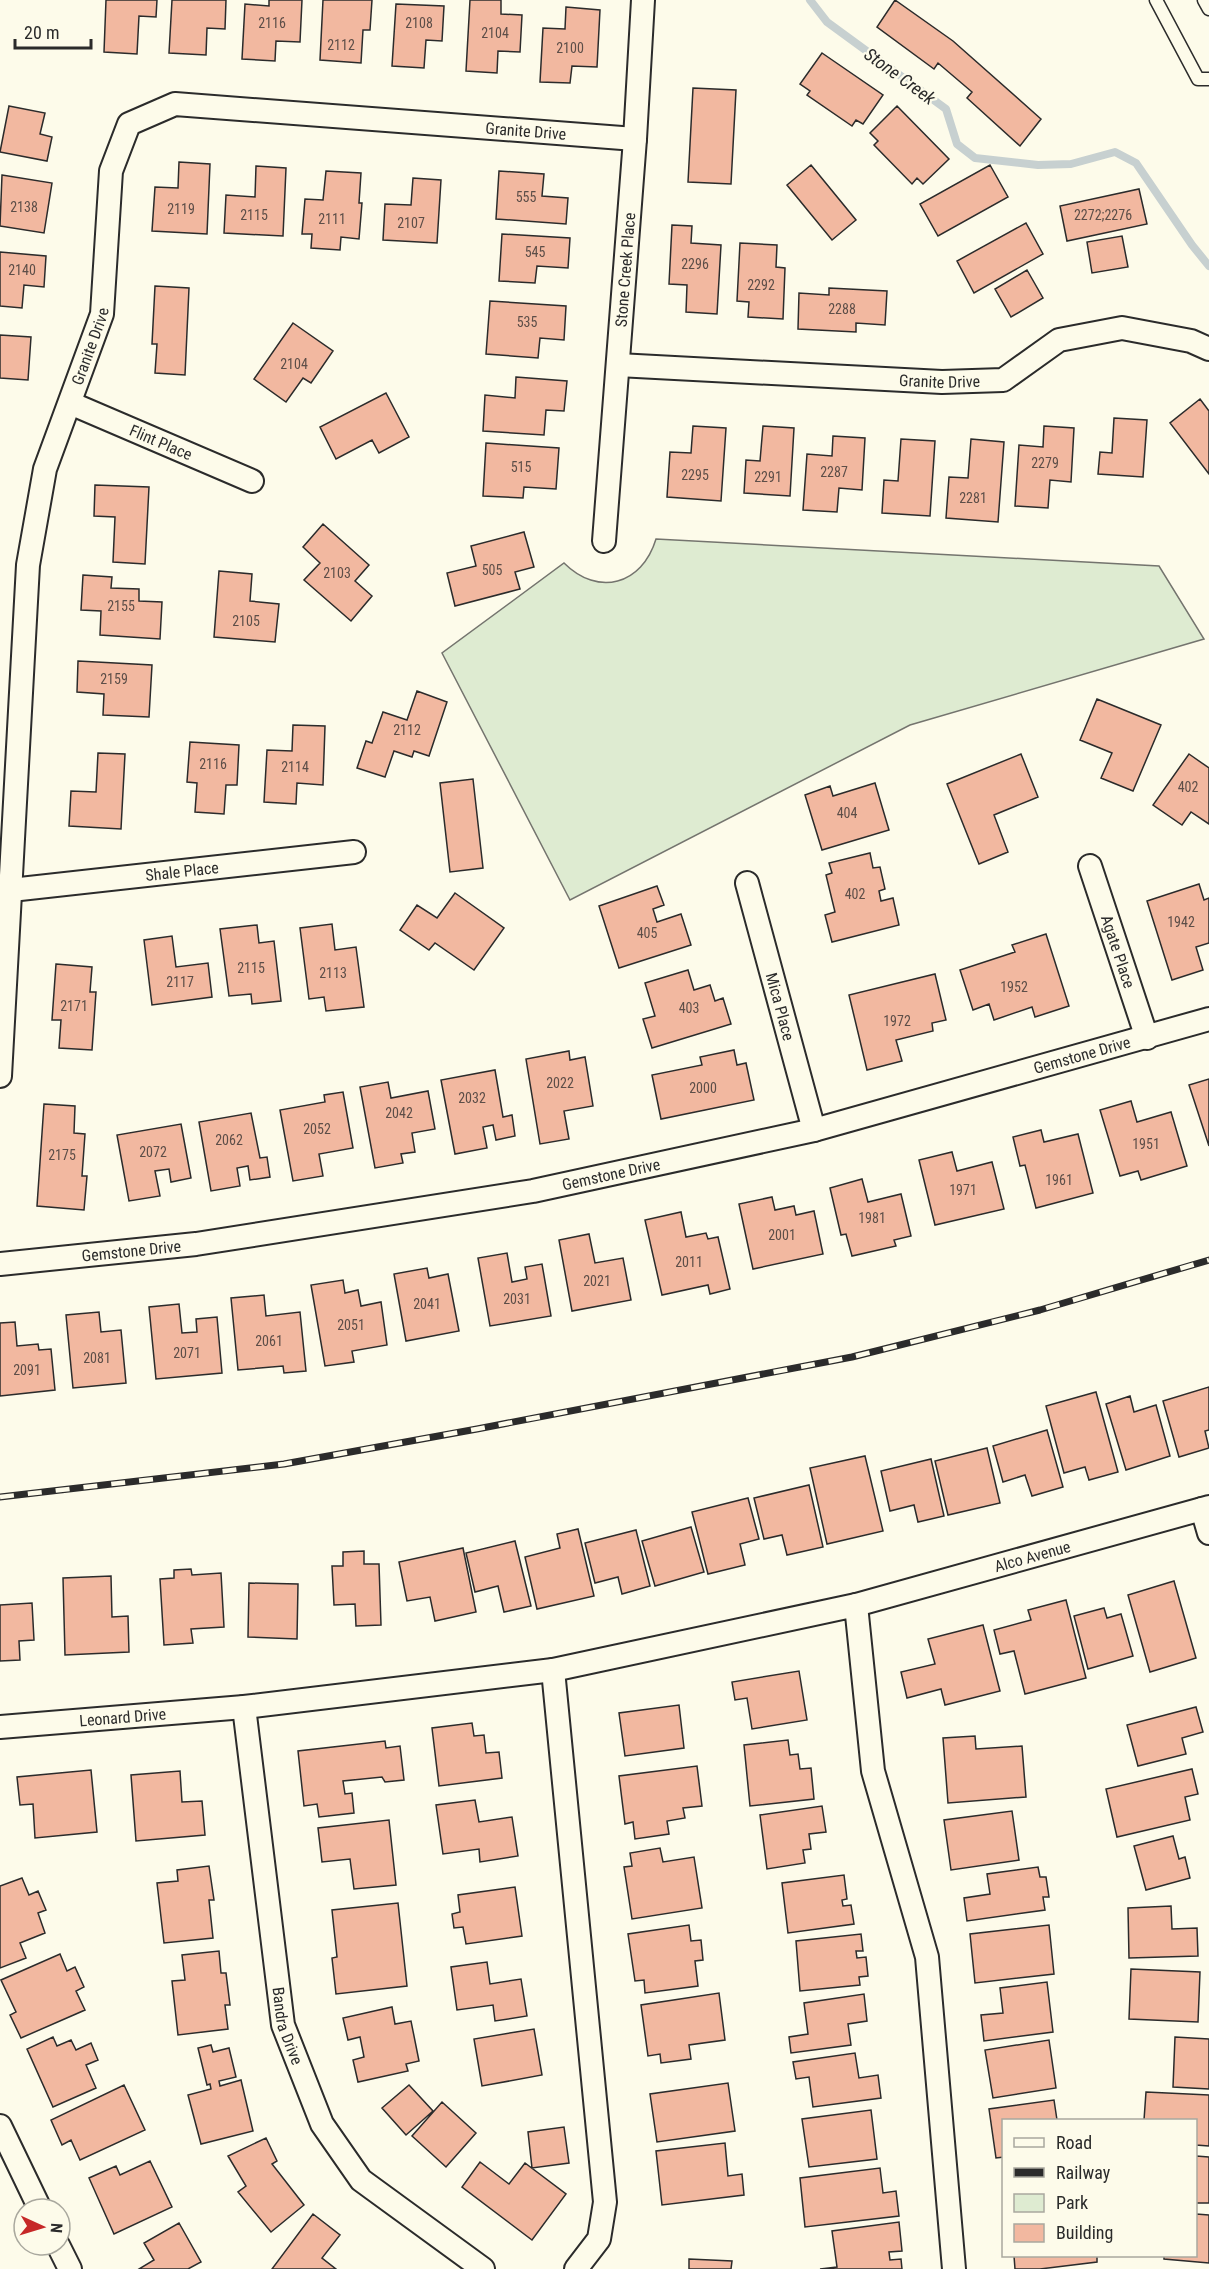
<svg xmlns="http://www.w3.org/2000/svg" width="1209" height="2269" viewBox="0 0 1209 2269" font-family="'Roboto Condensed',sans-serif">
<rect width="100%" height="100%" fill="#fdfbea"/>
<!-- green -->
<path fill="#deebd1" stroke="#74746e" stroke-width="1.5" d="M656 539 1159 566 1204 639 910 725 570 900 442 653 564 563C598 597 642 585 656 539Z"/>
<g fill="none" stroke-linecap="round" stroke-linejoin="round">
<!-- stream -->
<path stroke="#c7d0d0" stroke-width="8" d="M810 0 827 22 946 109 957 144 975 158 1038 165 1071 164 1115 152 1136 163 1192 245 1209 266"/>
</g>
<!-- building -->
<path fill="#f2b8a0" stroke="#2b2b2b" stroke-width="1.5" d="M106 0H157L156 17 139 16 137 54 104 52Z
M172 0H226L225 29 207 28 206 55 169 53Z
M269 0H302L300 42 276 41 275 61 242 59 245 4 269 6Z
M323 0H372L370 30H363L361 63 320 60Z
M470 0H501V14L522 15 520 52 498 51 497 73 466 71Z
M895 0 953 41 1041 119 1020 146 967 98 972 92 938 63 934 69 877 27Z
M396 4 444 6 442 41 426 40 424 68 392 66Z
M566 7 600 10 597 67 572 66 570 83 540 82 543 28 565 29Z
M822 53 883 95 863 124 856 120 852 126 807 95 810 91 800 84Z
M693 88 736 90 731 184 688 182Z
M9 106 45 113 40 134 52 137 47 161 0 152Z
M897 106 949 159 923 184 917 178 912 184 874 145 878 141 870 133Z
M179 162 210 164 207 234 152 231 155 187 178 188Z
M811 165 856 220 832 240 787 185Z
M990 165 1008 197 938 236 920 204Z
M256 166 286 168 283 236 224 233 226 195 255 197Z
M326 171 361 173 359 203H362L359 239 341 237 340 250 311 248 312 234H302L305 199 323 200Z
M499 171 544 174 542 196 568 198 566 224 496 219Z
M2 175 52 183 44 233 0 226Z
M413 178 441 180 437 243 383 240 385 204 411 205Z
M1139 189 1147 224 1067 241 1060 206Z
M1026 223 1043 254 974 293 957 261Z
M672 225 692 226 691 243 721 245 717 314 686 312 687 285 669 284Z
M502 234 570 238 568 268 537 266 535 283 499 281Z
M1122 236 1128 267 1092 273 1087 242Z
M740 243 777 245 776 267 785 268 783 319 748 317 749 302 737 301Z
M0 252 46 256 44 287 24 285 22 308 0 306Z
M1027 270 1043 298 1011 317 995 289Z
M155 286 189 288 185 375 155 373 157 344H152Z
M829 288 887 291 885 325 856 323V332L798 329 799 293 829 295Z
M490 301 566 306 564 340 540 338 538 358 486 354Z
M293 323 333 351 311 383 303 378 286 402 254 379Z
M0 335 31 337 28 380 0 378Z
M516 377 567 381 564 411 546 410 544 435 483 431 485 395 515 398Z
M386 393 409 437 379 453 372 440 336 459 320 427Z
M1200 399 1209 411V474L1170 423Z
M1114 418 1147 420 1143 477 1098 474 1100 452 1112 453Z
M693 426 726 428 721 501 667 497 670 452 691 453Z
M763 426 794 428 790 496 744 493 746 460 760 461Z
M1044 426 1074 428 1071 482 1050 480 1048 508 1015 506 1019 445 1043 447Z
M833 436 865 438 862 490 839 488 837 512 803 510 807 454 832 456Z
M901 439 935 441 930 516 882 513 884 480 898 481Z
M971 439 1004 442 998 522 946 518 949 477 968 478Z
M486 443 559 448 556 489 524 487 523 498 483 496Z
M95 485 149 487 145 564 113 562 115 517 94 516Z
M323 524 369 565 355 581 372 596 351 621 304 580 320 563 303 547Z
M524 532 534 567 515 572 520 589 455 606 447 573 476 566 471 546Z
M219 571 252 574 250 601 279 604 275 642 214 637Z
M83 575 112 577 111 588 139 589V601L162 602 160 639 100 635 101 611 81 610Z
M78 661 152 665 149 717 103 715 104 694 77 692Z
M417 691 447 702 429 756 414 751 412 757 394 751 385 777 357 768 366 741 372 743 383 712 407 720Z
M1097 699 1161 725 1133 791 1101 778 1112 753 1080 740Z
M293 725 325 726 323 785 297 783 296 804 264 802 267 750 292 751Z
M190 742 239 745 237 785H226L224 814 195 812 197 783 187 782Z
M98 753 125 754 121 829 69 826 71 791 96 792Z
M1021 754 1038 797 994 815 1008 852 979 864 947 784Z
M1189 754 1209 768V824L1191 812 1182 825 1153 805Z
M473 779 483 868 450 872 440 783Z
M875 783 889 830 822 850 805 795 830 786 833 796Z
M870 853 873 868 880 867 885 889 879 891 881 901 893 898 899 925 832 942 825 915 835 912 826 875 832 873 829 863Z
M1199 884 1204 900 1209 898V943L1196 947 1203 970 1172 980 1147 901Z
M657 886 664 905 653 909 657 922 681 914 691 945 619 968 599 906Z
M455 893 504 928 474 970 435 943 429 950 400 930 417 905 437 918Z
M332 924 335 950 356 947 364 1007 326 1011 324 997 309 999 300 928Z
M257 925 259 943 274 941 281 1001 252 1004 251 994 229 996 220 929Z
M1046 934 1069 1006 1035 1017 1032 1007 994 1020 989 1004 973 1010 960 970 1015 952 1012 945Z
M172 936 176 967 208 963 212 997 152 1005 144 940Z
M56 964 92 967 90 992H96L92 1050 59 1048 61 1020H52Z
M688 970 694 990 710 985 715 1001 723 998 731 1024 652 1048 643 1019 655 1016 645 983Z
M935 974 946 1020 932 1023 933 1031 896 1040 902 1061 867 1070 849 995Z
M734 1050 737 1065 746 1063 754 1100 661 1119 652 1075 702 1065 700 1057Z
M569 1051 570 1060 585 1057 593 1106 564 1111 569 1139 540 1144 526 1059Z
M495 1070 503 1117 512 1115 515 1136 496 1140 493 1125 483 1127 487 1148 455 1154 441 1080Z
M1209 1079V1146L1189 1085Z
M388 1082 391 1098 428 1091 435 1129 412 1133 415 1152 401 1154 403 1163 375 1168 360 1087Z
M343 1092 353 1148 319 1154 323 1176 293 1181 280 1110 325 1102 324 1095Z
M1131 1101 1137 1122 1171 1112 1187 1166 1141 1180 1138 1171 1120 1176 1100 1110Z
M44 1104 75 1106 74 1133 85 1134 82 1176H87L84 1210 37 1206Z
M251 1113 260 1158 267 1157 270 1177 250 1180 248 1166 237 1168 240 1186 211 1191 199 1122Z
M181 1124 191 1178 171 1182 169 1169 155 1171 160 1196 129 1201 117 1135Z
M1041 1130 1044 1142 1078 1134 1093 1193 1036 1208 1025 1165 1020 1166 1013 1137Z
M952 1152 957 1171 992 1162 1004 1209 935 1225 919 1160Z
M862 1179 868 1202 901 1194 911 1236 894 1240 896 1246 852 1256 846 1234 841 1235 830 1188Z
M772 1197 775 1210 794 1206 796 1215 814 1211 823 1254 753 1269 739 1204Z
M681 1212 686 1237 706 1233 708 1239 718 1237 730 1289 710 1294 708 1285 662 1295 645 1220Z
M589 1234 595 1263 623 1258 631 1300 572 1311 559 1240Z
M507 1253 512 1282 527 1279 525 1267 542 1264 551 1316 490 1326 478 1258Z
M427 1268 429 1278 448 1274 459 1331 406 1341 394 1274Z
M343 1280 345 1293 358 1290 361 1306 381 1302 387 1345 352 1351 354 1362 325 1366 311 1285Z
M264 1295 266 1316 300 1312 306 1371 284 1373 283 1366 238 1370 231 1298Z
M179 1304 182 1333 197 1332 196 1319 217 1317 222 1373 156 1379 149 1307Z
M99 1312 101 1332 121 1330 126 1383 73 1388 66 1315Z
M15 1322 17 1346 38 1344 39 1350 51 1349 55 1390 0 1396V1323Z
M1209 1387V1430L1205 1431 1209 1448 1179 1457 1163 1401Z
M1096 1392 1118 1472 1089 1480 1085 1467 1064 1473 1046 1406Z
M1130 1396 1134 1412 1156 1405 1170 1456 1126 1470 1106 1404Z
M1047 1430 1063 1487 1032 1496 1025 1475 1003 1482 993 1446Z
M987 1448 1000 1503 948 1515 935 1461Z
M865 1456 883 1531 827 1544 810 1468Z
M931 1459 944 1516 918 1522 914 1505 890 1511 881 1471Z
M809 1485 823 1547 787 1555 782 1535 764 1539 754 1498Z
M748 1498 759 1539 740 1544 745 1565 708 1574 692 1512Z
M691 1527 704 1572 655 1586 642 1541Z
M578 1529 594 1596 537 1609 525 1557 560 1548 557 1534Z
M636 1530 650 1586 622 1594 618 1577 595 1583 585 1543Z
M515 1541 531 1606 504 1612 498 1586 475 1592 466 1553Z
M463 1548 476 1612 435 1621 430 1597 407 1601 399 1562Z
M364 1551V1564H379L381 1625 356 1626 355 1604 334 1605 332 1566H343V1552Z
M191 1569 192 1575 221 1573 224 1627 191 1629 193 1643 164 1645 160 1579 174 1578V1570Z
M111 1576 112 1617 128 1616 129 1652 65 1655 63 1578Z
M1174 1581 1196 1658 1150 1672 1128 1595Z
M249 1583 298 1584 297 1639 248 1637Z
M1066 1600 1086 1678 1025 1694 1014 1651 1000 1654 994 1630 1031 1620 1028 1610Z
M32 1603 34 1640 19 1641 20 1660 0 1661V1605Z
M1104 1608 1107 1618 1121 1614 1133 1656 1088 1669 1074 1616Z
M983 1625 1000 1691 945 1705 941 1689 907 1698 901 1672 935 1664 928 1639Z
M799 1671 807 1720 752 1729 747 1698 735 1700 732 1682Z
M679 1705 684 1748 625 1756 619 1713Z
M1196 1707 1203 1732 1182 1738 1186 1754 1138 1766 1127 1725Z
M472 1723 474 1736 484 1735 486 1753 499 1752 502 1778 439 1786 432 1728Z
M975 1736 976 1749 1022 1746 1026 1797 948 1803 943 1738Z
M788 1740 790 1755 798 1754 800 1769 811 1768 814 1799 750 1806 744 1745Z
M385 1741 386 1748 400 1746 404 1780 385 1782 382 1777 343 1781 345 1794 352 1793 354 1813 319 1817 317 1804 304 1806 298 1751Z
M697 1766 702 1806 683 1808 685 1818 667 1821 669 1834 635 1839 633 1822 625 1824 619 1776Z
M1192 1769 1198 1794 1185 1797 1190 1820 1117 1837 1106 1789Z
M91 1770 97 1832 35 1838 33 1804 20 1805 17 1777Z
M180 1771 182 1802 202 1801 205 1835 136 1841 131 1775Z
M475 1800 479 1822 512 1817 518 1856 480 1862 479 1849 443 1854 436 1805Z
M822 1806 826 1832 809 1834 811 1849 803 1850 805 1863 767 1869 760 1815Z
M1012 1811 1019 1860 951 1870 944 1820Z
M389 1820 396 1885 354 1889 350 1859 322 1862 318 1828Z
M1173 1836 1179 1859 1185 1857 1190 1878 1146 1890 1134 1846Z
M660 1848 663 1862 694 1857 702 1908 632 1919 624 1867 632 1866 630 1853Z
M209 1866 214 1900H209L213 1938 164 1943 157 1883 178 1881 177 1870Z
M1038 1867 1040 1877H1046L1049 1897H1043L1045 1910 967 1921 964 1898 990 1894 987 1874Z
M844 1875 847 1899 842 1900 843 1906 851 1905 854 1924 788 1933 782 1883Z
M22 1878 29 1895 38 1891 46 1910 38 1913 45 1933 20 1943 26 1958 0 1968V1886Z
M515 1887 522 1936 466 1944 463 1927 454 1928 452 1914 460 1912 458 1895Z
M398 1903 407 1986 336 1994 332 1958 337 1957 332 1910Z
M1171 1906 1172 1929 1197 1928 1198 1956 1129 1958 1128 1908Z
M689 1925 691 1941 701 1940 703 1960 695 1961 698 1986 645 1993 644 1980 635 1981 628 1934Z
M1049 1925 1054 1974 975 1983 970 1934Z
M861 1934 863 1951H856L857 1958 866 1957 868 1976 859 1977 860 1985 800 1991 796 1941Z
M219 1951 221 1973H226L230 2005H225L228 2029 178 2035 172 1981 185 1980 182 1955Z
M60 1954 67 1971 75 1967 84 1987 76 1991 85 2010 21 2038 10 2015 16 2012 1 1980Z
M487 1962 490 1984 521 1979 527 2016 495 2021 493 2005 457 2010 451 1967Z
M1131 1969 1200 1972 1198 2022 1129 2019Z
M1047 1982 1053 2032 984 2041 981 2015 1003 2013 1000 1988Z
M719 1993 725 2040 689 2045 691 2059 661 2063 660 2054 648 2056 641 2005Z
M864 1994 867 2021 848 2024 851 2045 791 2053 789 2037 808 2034 804 2003Z
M392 2007 395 2024 411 2021 419 2061 406 2064 408 2071 358 2082 353 2060 364 2057 360 2037 348 2040 343 2018Z
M534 2029 542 2075 482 2086 474 2039Z
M53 2037 57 2046 71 2040 76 2050 91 2043 98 2060 86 2065 96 2088 53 2107 27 2049Z
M1175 2037 1209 2039V2089L1173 2087Z
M1049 2040 1056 2088 993 2098 985 2050Z
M211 2045 213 2052 229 2048 236 2077 219 2081 220 2086 241 2080 253 2131 201 2144 188 2095 211 2089 210 2084 207 2085 198 2048Z
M855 2053 859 2078 878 2075 881 2098 813 2107 809 2077 796 2079 793 2062Z
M728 2083 735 2131 657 2142 650 2094Z
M124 2085 145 2130 80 2160 71 2140 62 2145 51 2120Z
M409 2085 433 2111 406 2135 382 2108Z
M1146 2092 1209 2095V2146L1196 2145V2120H1144Z
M1054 2100 1057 2120H1004V2157L996 2158 989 2109Z
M442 2102 476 2133 446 2167 412 2136Z
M871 2110 877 2159 809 2167 802 2119Z
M564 2127 569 2163 532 2168 528 2132Z
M266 2138 277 2161 272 2164 304 2205 271 2232 238 2192 246 2186 228 2156Z
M725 2143 728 2176 742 2174 744 2195 662 2205 656 2151Z
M1196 2156 1209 2157V2203H1196Z
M150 2161 172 2207 114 2234 89 2178 116 2166 120 2175Z
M480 2162 509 2184 525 2163 566 2194 532 2240 462 2187Z
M880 2168 883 2193 896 2191 899 2216 805 2227 800 2178Z
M313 2214 340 2235 322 2258 336 2269H272Z
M1196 2214 1209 2215V2263L1164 2259V2256H1196Z
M899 2222 902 2251 889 2252 890 2260 901 2259 902 2269H820L837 2267 832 2231Z
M179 2223 201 2262 188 2269H139L154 2260 144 2243Z
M1014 2256H1097V2262L1040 2269H1015Z
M689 2259 732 2261 731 2269H689Z"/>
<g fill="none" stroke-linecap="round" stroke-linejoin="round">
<!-- service casing -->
<g stroke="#2b2b2b" stroke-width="15">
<path id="service" d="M1156 0 1198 79H1209
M1204 0 1209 9"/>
</g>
<!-- minor casing -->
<g stroke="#2b2b2b" stroke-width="26">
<g id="minor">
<path id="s1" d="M618 365 942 382 1003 380 1059 340 1122 328 1191 341 1209 349"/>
<path id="s2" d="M70 403 252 481"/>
<path id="s3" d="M604 541 635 139 643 0"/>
<path id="s4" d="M1090 866 1147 1038"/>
<path id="s5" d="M747 883 814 1130"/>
<path id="s6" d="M11 890 354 852"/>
<path id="s7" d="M0 1076 28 565 45 469 102 314 111 171 129 124 175 104 635 139"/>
<path id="s8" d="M0 1264 196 1244 533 1191 814 1130 1209 1019"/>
<path d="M1202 1509 1209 1533"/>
<path id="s9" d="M856 1605 1209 1507"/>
<path id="s10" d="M244 1707 283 2025 322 2124 361 2180 483 2269"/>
<path id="s11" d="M0 1727 244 1707 553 1670"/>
<path d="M0 2126 40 2209"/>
<path d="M58 2245 70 2269"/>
<path d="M576 2269 599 2239 605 2202 553 1670 856 1605 873 1771 927 1957 954 2269"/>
</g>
</g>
<!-- service -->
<use href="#service" stroke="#fdfbea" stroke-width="12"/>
<!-- minor -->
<use href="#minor" stroke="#fdfbea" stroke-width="22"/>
<!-- rail casing -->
<g stroke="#2b2b2b" stroke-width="7">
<path id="rail" d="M0 1497 284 1464 477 1429 852 1357 1040 1310 1209 1260"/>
</g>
<!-- rail -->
<use href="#rail" stroke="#fdfbea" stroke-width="4.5" stroke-dasharray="14" stroke-linecap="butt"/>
</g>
<g text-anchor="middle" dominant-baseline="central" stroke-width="4.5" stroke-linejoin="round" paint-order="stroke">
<!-- number labels -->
<g font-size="14" fill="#5d4e48">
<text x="272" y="23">2116</text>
<text x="419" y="23">2108</text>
<text x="495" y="33">2104</text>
<text x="341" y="45">2112</text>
<text x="570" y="48">2100</text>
<text x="526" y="197">555</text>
<text x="24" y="207">2138</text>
<text x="181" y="209">2119</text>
<text x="254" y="215">2115</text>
<text x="1103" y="215">2272;2276</text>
<text x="332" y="219">2111</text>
<text x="411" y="223">2107</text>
<text x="535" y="252">545</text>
<text x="695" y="264">2296</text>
<text x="22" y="270">2140</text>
<text x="761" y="285">2292</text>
<text x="842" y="309">2288</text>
<text x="527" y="322">535</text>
<text x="294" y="364">2104</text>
<text x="1045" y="463">2279</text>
<text x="521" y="467">515</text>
<text x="834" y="472">2287</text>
<text x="695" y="475">2295</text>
<text x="768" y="477">2291</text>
<text x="973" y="498">2281</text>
<text x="492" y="570">505</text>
<text x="337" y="573">2103</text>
<text x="121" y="606">2155</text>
<text x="246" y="621">2105</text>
<text x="114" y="679">2159</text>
<text x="407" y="730">2112</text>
<text x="213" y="764">2116</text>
<text x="295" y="767">2114</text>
<text x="1188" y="787">402</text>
<text x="847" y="813">404</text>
<text x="855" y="894">402</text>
<text x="1181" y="922">1942</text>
<text x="647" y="933">405</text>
<text x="251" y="968">2115</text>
<text x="333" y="973">2113</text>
<text x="180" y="982">2117</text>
<text x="1014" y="987">1952</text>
<text x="74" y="1006">2171</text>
<text x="689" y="1008">403</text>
<text x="897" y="1021">1972</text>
<text x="560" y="1083">2022</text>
<text x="703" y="1088">2000</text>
<text x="472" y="1098">2032</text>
<text x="399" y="1113">2042</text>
<text x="317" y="1129">2052</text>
<text x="229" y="1140">2062</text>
<text x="1146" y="1144">1951</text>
<text x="153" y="1152">2072</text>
<text x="62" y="1155">2175</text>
<text x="1059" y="1180">1961</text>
<text x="963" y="1190">1971</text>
<text x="872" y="1218">1981</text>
<text x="782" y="1235">2001</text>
<text x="689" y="1262">2011</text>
<text x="597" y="1281">2021</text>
<text x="517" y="1299">2031</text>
<text x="427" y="1304">2041</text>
<text x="351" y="1325">2051</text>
<text x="269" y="1341">2061</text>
<text x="187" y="1353">2071</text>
<text x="97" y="1358">2081</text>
<text x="27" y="1370">2091</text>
</g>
<!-- street labels -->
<g font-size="16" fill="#2b2b2b" stroke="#fdfbea">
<text stroke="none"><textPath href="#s7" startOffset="1370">Granite Drive</textPath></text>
<text stroke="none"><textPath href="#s3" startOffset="272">Stone Creek Place</textPath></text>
<text stroke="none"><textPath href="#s7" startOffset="740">Granite Drive</textPath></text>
<text stroke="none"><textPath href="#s1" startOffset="322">Granite Drive</textPath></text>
<text stroke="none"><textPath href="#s2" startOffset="99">Flint Place</textPath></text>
<text stroke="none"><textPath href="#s6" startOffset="172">Shale Place</textPath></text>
<text stroke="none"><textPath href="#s4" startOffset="90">Agate Place</textPath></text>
<text stroke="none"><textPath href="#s5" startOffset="128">Mica Place</textPath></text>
<text stroke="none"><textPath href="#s8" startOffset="1104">Gemstone Drive</textPath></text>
<text stroke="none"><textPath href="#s8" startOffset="618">Gemstone Drive</textPath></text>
<text stroke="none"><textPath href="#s8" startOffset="132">Gemstone Drive</textPath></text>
<text stroke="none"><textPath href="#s9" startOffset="183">Alco Avenue</textPath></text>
<text stroke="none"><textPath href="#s11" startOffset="123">Leonard Drive</textPath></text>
<text stroke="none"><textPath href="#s10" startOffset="322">Bandra Drive</textPath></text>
</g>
<!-- water labels -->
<g font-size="18" font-style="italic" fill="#2b2b2b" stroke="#fdfbea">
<text transform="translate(900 76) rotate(36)">Stone Creek</text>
</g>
</g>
<!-- legend -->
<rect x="1002" y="2119" width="195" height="138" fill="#fdfbea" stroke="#a9a89e" stroke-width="1.5"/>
<rect x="1014" y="2138" width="30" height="9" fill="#fdfbea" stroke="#a9a89e" stroke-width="1.5"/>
<text x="1056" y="2149" font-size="18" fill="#2b2b2b">Road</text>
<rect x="1014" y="2168" width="30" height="9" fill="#2b2b2b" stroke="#a9a89e" stroke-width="1.5"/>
<text x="1056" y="2179" font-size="18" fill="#2b2b2b">Railway</text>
<rect x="1014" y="2194" width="30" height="18" fill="#deebd1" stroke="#a9a89e" stroke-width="1.5"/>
<text x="1056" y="2209" font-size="18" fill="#2b2b2b">Park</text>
<rect x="1014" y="2224" width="30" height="18" fill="#f2b8a0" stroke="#a9a89e" stroke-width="1.5"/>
<text x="1056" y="2239" font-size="18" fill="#2b2b2b">Building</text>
<!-- north arrow -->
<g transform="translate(42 2227) rotate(94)"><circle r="28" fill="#fdfbea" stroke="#a9a89e" stroke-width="1.5"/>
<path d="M0-4.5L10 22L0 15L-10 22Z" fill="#c62828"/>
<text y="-9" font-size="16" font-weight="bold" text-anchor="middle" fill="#2b2b2b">N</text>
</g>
<!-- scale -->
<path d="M15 39v9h76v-9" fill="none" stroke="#2b2b2b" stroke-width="3"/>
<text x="24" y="39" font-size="18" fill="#2b2b2b" stroke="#fdfbea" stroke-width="4.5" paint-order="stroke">20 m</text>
</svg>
